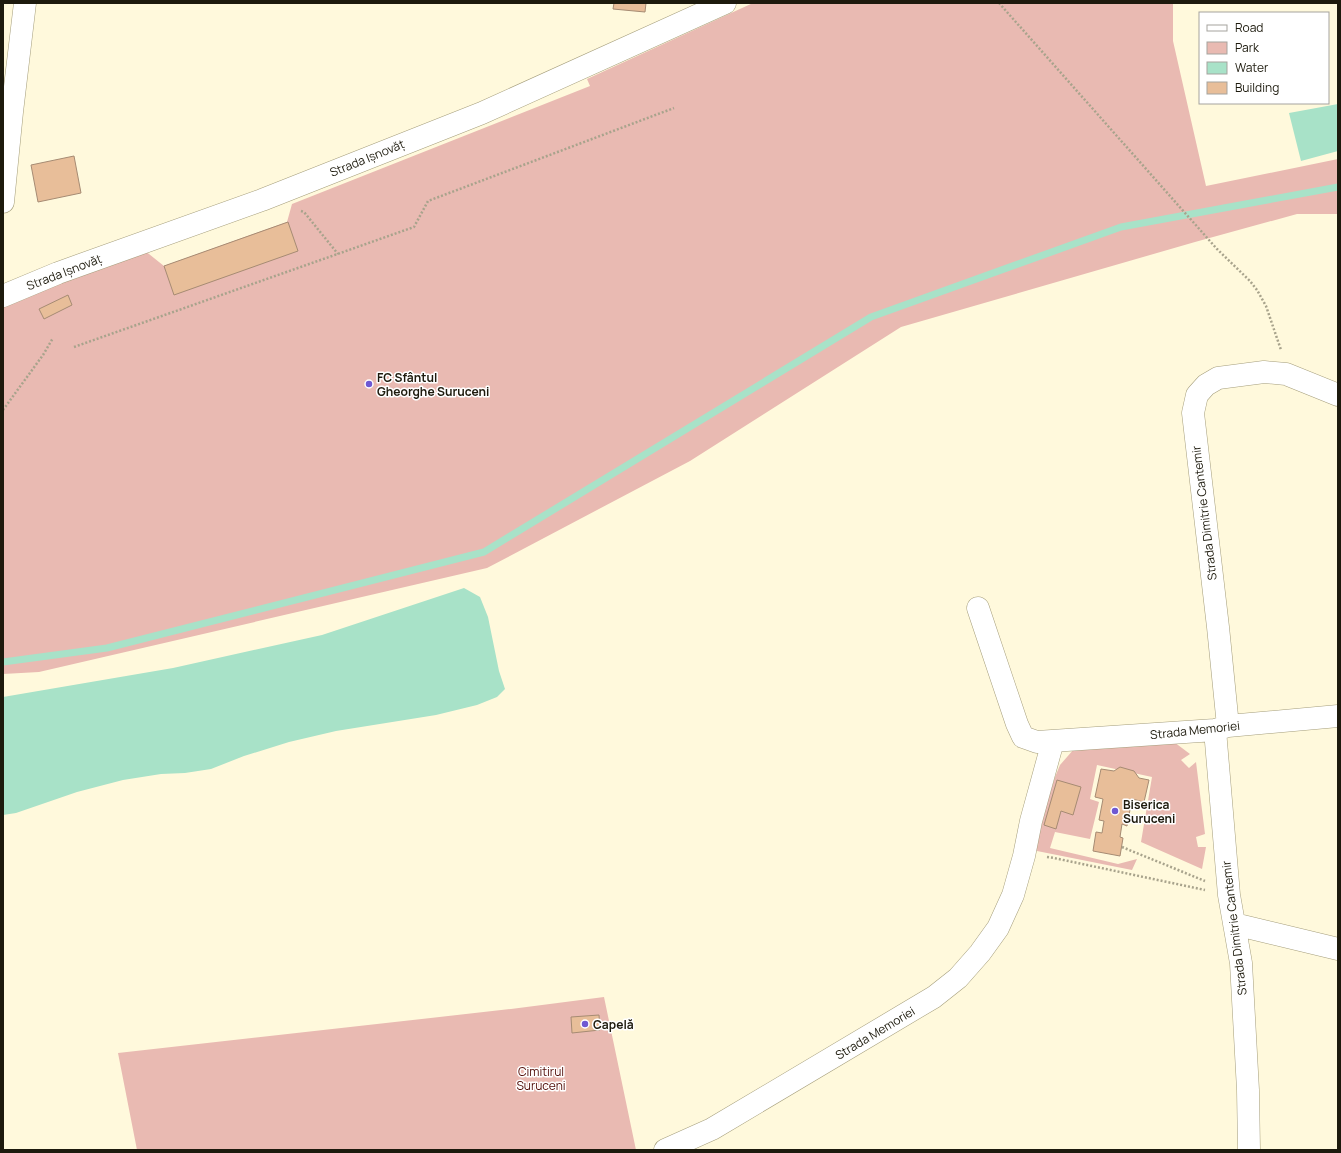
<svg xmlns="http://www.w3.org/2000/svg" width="1341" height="1153" viewBox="0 0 1341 1153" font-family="Manrope,sans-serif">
<rect width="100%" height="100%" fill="#fff9dc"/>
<!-- green -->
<path fill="#e9bab2" d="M753 3H1173V41L1206 186 1338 159V214H1297L1195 242 901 327 690 461 487 568 39 672 3 674V307L144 250 164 266 287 222 292 204 590 86 587 79Z
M1174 742 1190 754 1181 760 1189 768 1196 762 1205 834 1196 837 1198 847H1206L1202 869 1141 842 1152 777 1097 765 1090 799 1099 802 1090 839 1055 832 1050 848 1118 864 1137 859 1132 870 1032 850 1055 777 1060 765 1074 749Z
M604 997 636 1150H137L118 1053 511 1009Z"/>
<!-- water -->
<path fill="#a8e2c8" d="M1338 104V151L1301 161 1289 113Z
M464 588 480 597 488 617 499 671 505 689 497 697 477 705 436 715 336 731 289 742 244 756 211 769 185 773 161 774 123 780 77 792 16 813 3 815V697L173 668 322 635Z"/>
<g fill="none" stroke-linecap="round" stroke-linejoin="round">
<!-- stream -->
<path stroke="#a8e2c8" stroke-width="7" d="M3 662 107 648 484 552 871 317 1121 227 1338 187"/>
</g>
<!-- building -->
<path fill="#e8be99" stroke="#a68b73" d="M614 3H646L645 12 613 9Z
M74 156 81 193 38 202 31 165Z
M288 222 298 251 174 295 164 266Z
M68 295 72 305 44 319 39 309Z
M1120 767 1134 771 1139 778 1149 780 1144 802 1132 799 1127 826 1122 824 1120 837 1123 838 1120 856 1093 851 1096 832 1102 833 1104 821 1099 820 1103 799 1095 797 1101 769 1114 771Z
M1057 780 1081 787 1073 815 1061 811 1056 829 1044 825Z
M599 1015 600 1030 572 1033 571 1017Z"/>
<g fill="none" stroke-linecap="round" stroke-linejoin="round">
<!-- minor casing -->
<g stroke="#a59e7c" stroke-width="23">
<path id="minor" d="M3 202 12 112 25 3
M3 296 58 273 262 200 482 113 725 3
M978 608 1017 724 1023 737 1037 742 1215 730 1228 726 1338 716
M1228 726 1218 627 1193 413 1197 395 1206 385 1218 378 1264 372 1286 374 1338 395
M1215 730 1229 895 1241 963 1248 1090 1249 1150
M1234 924 1338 949
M665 1150 712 1129 934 997 958 978 980 953 998 928 1013 895 1024 856 1031 821 1053 741"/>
</g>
<!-- path -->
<path stroke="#a8a38c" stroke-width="2.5" stroke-dasharray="2 2" stroke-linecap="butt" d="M999 3 1217 249 1250 281 1257 290 1266 306 1281 350
M301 211 304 212 338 254
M74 347 414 227 428 201 674 108
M3 410 43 355 53 338
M1122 847 1205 881
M1047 857 1054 858 1205 890"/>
<!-- minor -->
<use href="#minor" stroke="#fff" stroke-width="22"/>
</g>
<!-- markers -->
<g fill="#6e58d2" stroke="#fff" stroke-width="1.5">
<circle cx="369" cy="384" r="4"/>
<circle cx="1115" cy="811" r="4"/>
<circle cx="585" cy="1024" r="4"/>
</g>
<g text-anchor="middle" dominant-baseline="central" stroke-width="3" stroke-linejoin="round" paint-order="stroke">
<!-- street labels -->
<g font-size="12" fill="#1d1a0d" stroke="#fff">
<text transform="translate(367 158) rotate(-22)">Strada Ișnovăț</text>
<text transform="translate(64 272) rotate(-21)">Strada Ișnovăț</text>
<text transform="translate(1204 513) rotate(-97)">Strada Dimitrie Cantemir</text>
<text transform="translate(1195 730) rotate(-6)">Strada Memoriei</text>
<text transform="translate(1234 928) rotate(-97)">Strada Dimitrie Cantemir</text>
<text transform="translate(875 1033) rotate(-31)">Strada Memoriei</text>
</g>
<!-- poi labels -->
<g font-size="12" font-weight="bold" fill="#1d1a0d" stroke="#fff" text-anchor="start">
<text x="377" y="377">FC Sfântul<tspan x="377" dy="14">Gheorghe Suruceni</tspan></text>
<text x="1123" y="804">Biserica<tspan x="1123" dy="14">Suruceni</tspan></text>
<text x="593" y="1024">Capelă</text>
</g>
<!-- park labels -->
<g font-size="12" fill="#500c07" stroke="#fff">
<text x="541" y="1071">Cimitirul<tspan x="541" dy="14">Suruceni</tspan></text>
</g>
</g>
<!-- border -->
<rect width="1341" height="1153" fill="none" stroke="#1d1a0d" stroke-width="8"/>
<!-- legend -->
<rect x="1199" y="12" width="130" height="92" fill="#ffffff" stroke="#a5a39e"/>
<rect x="1207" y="25" width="20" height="6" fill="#ffffff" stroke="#a5a39e"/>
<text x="1235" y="32" font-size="12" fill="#1d1a0d">Road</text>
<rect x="1207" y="42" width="20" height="12" fill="#e9bab2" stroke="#a5a39e"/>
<text x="1235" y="52" font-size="12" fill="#1d1a0d">Park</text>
<rect x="1207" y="62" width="20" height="12" fill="#a8e2c8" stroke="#a5a39e"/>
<text x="1235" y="72" font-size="12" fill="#1d1a0d">Water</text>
<rect x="1207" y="82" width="20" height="12" fill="#e8be99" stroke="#a5a39e"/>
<text x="1235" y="92" font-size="12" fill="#1d1a0d">Building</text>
</svg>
